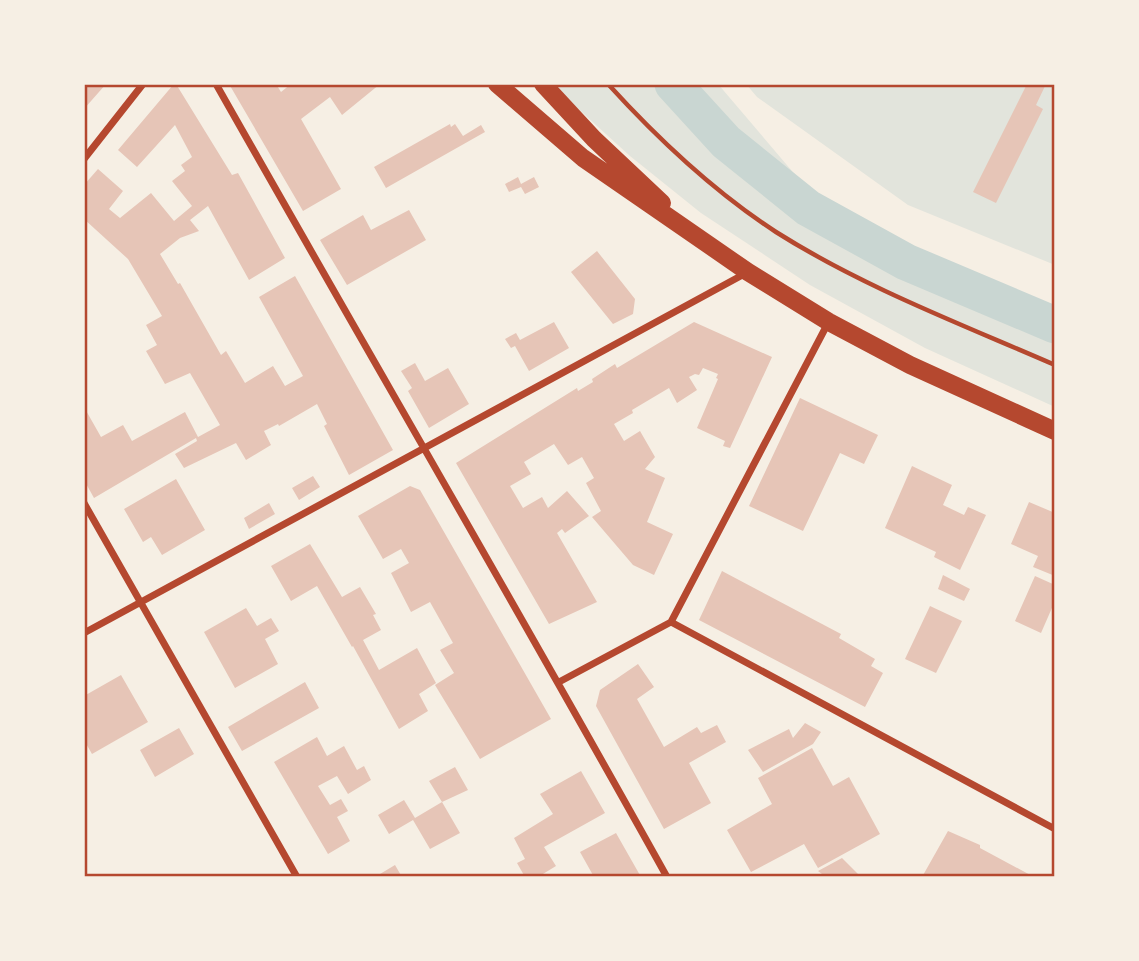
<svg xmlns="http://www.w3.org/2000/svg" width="1139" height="961" viewBox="0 0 1139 961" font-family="'Playfair Display',serif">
<rect width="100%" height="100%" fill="#f6efe4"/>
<!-- green -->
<path fill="#e2e4dc" d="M551 84H718L854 244 1055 335V407L925 348 810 285 701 213 630 156Z
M746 84H1055V265L908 205 757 97Z"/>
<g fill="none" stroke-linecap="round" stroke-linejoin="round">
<!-- canal -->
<path stroke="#c9d6d2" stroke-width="37" d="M673 84 726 142 808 208 906 262 1055 325"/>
</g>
<!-- building -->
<path fill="#e6c5b7" d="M84 84H106L84 109Z
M176 84 232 175 238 173 285 258 249 280 208 206 190 220 199 231 180 238 160 254 178 284 180 283 221 355 226 351 245 383 273 366 285 386 303 376 259 297 295 276 393 450 349 475 324 426 327 424 317 404 279 426 278 424 264 431 271 445 246 460 236 443 184 468 175 454 197 441 196 438 94 498 84 480V407L101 437 123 425 132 441 185 412 198 437 220 425 190 373 165 384 146 351 157 345 146 325 162 316 128 259 84 219V185L98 169 123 191 109 209 120 218 151 193 174 221 192 206 172 181 185 171 181 165 192 157 175 125 137 167 118 150 173 85Z
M229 84H276L281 92 291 84H380L342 115 330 97 301 119 341 189 303 211Z
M1027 84H1046L1036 105 1043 109 996 203 973 192Z
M450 124 451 127 455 124 463 136 481 125 485 132 386 188 374 167Z
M518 177 521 184 534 177 539 187 525 194 521 187 509 192 505 184Z
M409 210 426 240 347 285 320 240 363 215 371 230Z
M597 251 635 299 633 314 613 324 571 272Z
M554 322 569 348 529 371 515 346 511 348 505 339 516 333 520 340Z
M694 322 772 357 730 448 723 446 725 441 697 428 718 379 716 378 718 374 703 368 699 375 695 374 689 377 697 390 677 403 669 388 632 410 633 413 614 424 624 441 640 431 655 457 645 469 665 478 647 522 673 534 654 575 633 565 592 517 601 511 586 483 594 478 582 457 568 465 554 444 524 462 531 474 510 486 523 508 542 497 548 508 567 491 589 516 565 533 562 529 557 533 597 602 549 624 456 463 577 388 578 391 593 382 592 379 615 364 617 368Z
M415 363 425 381 448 368 469 404 429 428 408 391 412 388 401 371Z
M800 398 878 435 864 464 840 453 803 531 749 506Z
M912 466 952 485 943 505 964 515 968 507 986 515 960 570 934 557 936 552 885 528Z
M313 476 320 487 299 500 292 488Z
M176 479 205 530 162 555 151 537 143 542 124 509Z
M410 486 420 490 551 719 480 759 435 685 454 673 440 650 453 643 430 602 411 612 391 573 409 563 401 549 383 559 358 516Z
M1029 502 1055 513V576L1033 567 1038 556 1011 544Z
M269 503 275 514 249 529 244 518Z
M310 544 342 597 360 587 376 614 373 615 381 630 363 640 379 670 417 648 436 683 419 694 428 711 399 729 353 646 352 647 317 586 291 601 271 566Z
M722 571 841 634 839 638 875 659 871 666 883 673 865 707 699 620Z
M943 575 970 589 964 601 938 589Z
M1035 576 1055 585V601L1041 633 1015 621Z
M930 606 962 621 936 673 905 659Z
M246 608 257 626 271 618 279 631 265 639 278 664 235 688 204 632Z
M638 664 654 687 637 699 664 747 697 727 701 733 717 725 726 742 689 763 711 803 664 829 596 706 600 690Z
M121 675 148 722 92 754 84 740V696Z
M305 682 319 708 242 751 228 727Z
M805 723 821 732 813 744 763 772 748 750 789 729 793 738Z
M179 728 194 754 155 777 140 750Z
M317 737 327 756 344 746 357 770 364 766 371 780 348 794 337 776 318 786 330 805 341 799 348 811 337 817 350 841 328 854 274 762Z
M812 748 833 786 849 777 880 834 818 868 804 844 751 872 727 830 772 804 758 778Z
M455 767 468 790 442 802 429 781Z
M581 771 605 813 544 847 556 866 538 877H525L517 863 525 859 514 838 553 814 540 794Z
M404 800 415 818 442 802 460 833 430 849 413 820 389 834 378 815Z
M948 831 980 845V848L1034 877H922Z
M616 833 641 877H594L580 852Z
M842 858 861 877H826L818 871Z
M395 865 402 877H375Z"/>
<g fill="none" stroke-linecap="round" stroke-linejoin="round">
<!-- path -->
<path stroke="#b5482f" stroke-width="4.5" d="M608 84C658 139 713 191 776 232 863 287 961 324 1055 365"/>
<!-- minor -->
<path stroke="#b5482f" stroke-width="7" d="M216 84C366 349 519 611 667 877
M84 159 143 84
M84 503 297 877
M671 622 1055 829
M84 633 748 272
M559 682 671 622 828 323"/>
<!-- primary -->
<path stroke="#b5482f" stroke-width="18" d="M497 84 583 158 748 272 829 322 910 365 1055 431
M543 84 594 139 662 203"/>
</g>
<!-- border -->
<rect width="1139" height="961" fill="none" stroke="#f6efe4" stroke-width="172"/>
<rect x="86" y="86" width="967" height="789" fill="none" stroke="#b5482f" stroke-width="2.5"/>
</svg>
